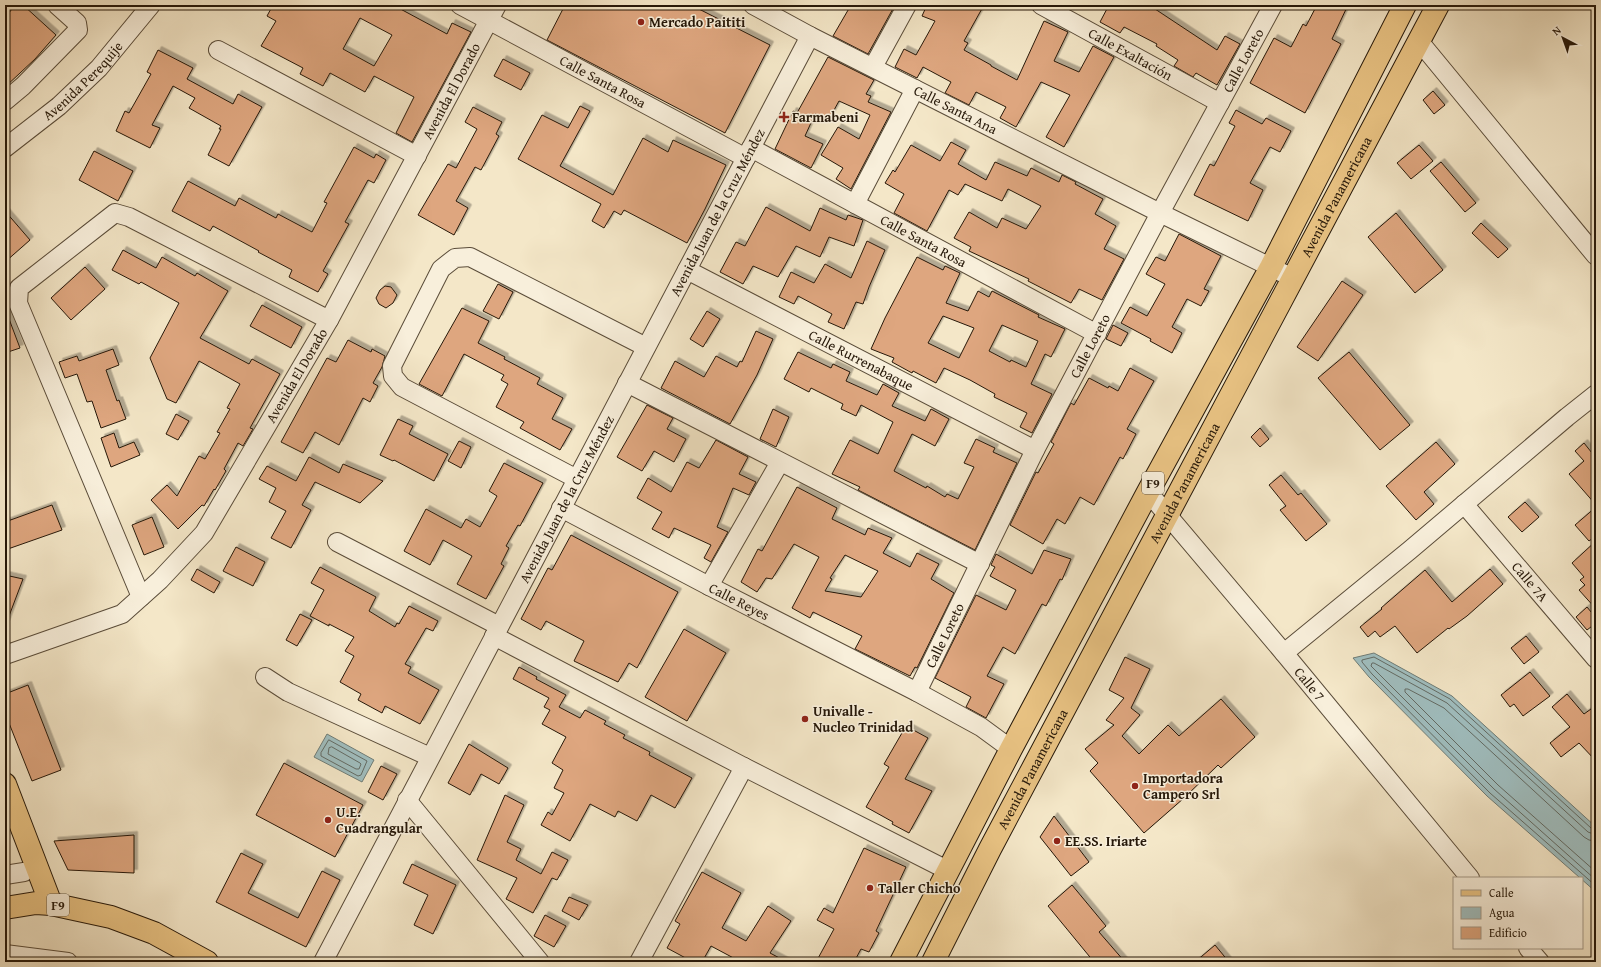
<svg xmlns="http://www.w3.org/2000/svg" width="1601" height="967" viewBox="0 0 1601 967" font-family="'Gentium Book Plus',serif">
<defs>
<filter id="shadow"><feDropShadow dx="3.5" dy="-3.5" stdDeviation="0" flood-color="#0004"/></filter>
</defs>
<rect width="100%" height="100%" fill="#f4e7c8"/>
<filter id="stains"><feTurbulence type="fractalNoise" baseFrequency=".005" numOctaves="4"/><feColorMatrix values="0 0 0 0 .2 0 0 0 0 .09 0 0 0 0 .02 0 0 0 .5 -.17"/></filter>
<radialGradient id="worn" r=".72"><stop offset=".6" stop-color="#630" stop-opacity="0"/><stop offset="1" stop-color="#630" stop-opacity=".3"/></radialGradient>
<!-- water -->
<path fill="#a0bebf" stroke="#6f7c76" d="M1374 653 1452 696 1596 827V892L1487 796 1369 677 1353 658Z
M327 734 374 760 362 782 314 757Z"/>
<g fill="none" stroke-linecap="round" stroke-linejoin="round">
<!-- shore -->
<path stroke="#636b64" stroke-width="1" d="M329 740 367 761 361 775 358 776 321 756V753Z
M332 747 360 763 361 764 359 769H356L328 754 329 748Z
M1596 830 1591 828 1450 699 1374 657 1362 660V662L1372 674 1490 793 1596 886
M1596 835 1588 832 1447 703 1374 663H1372L1371 666 1494 789 1596 880
M1596 841 1589 840 1584 837 1444 708 1408 689H1405V692L1498 785 1596 872"/>
</g>
<!-- building -->
<path fill="#dea67f" stroke="#261809" fill-rule="evenodd" filter="url(#shadow)" d="M15 5H23L56 35 35 59 5 87V18Z
M273 5H393L447 34 452 23 471 32 412 142 396 133 414 97 374 76 365 92 330 73 323 86 300 74 303 68 261 46 276 21 267 16ZM360 18 392 35 374 66 343 49Z
M565 5H691L770 45 725 133 547 40Z
M851 5H895L868 54 833 36Z
M927 5H984L964 41 968 43 964 50 991 65V66L1017 80 1044 21 1068 32 1054 61 1079 72 1093 46 1114 57 1064 147 1046 137 1070 95 1041 82 1016 127 1000 118 1006 107 976 92 969 105 945 93 951 82 923 67 917 78 895 67 904 49 916 55 935 21 922 16Z
M1109 5H1149L1217 50 1225 36 1240 44 1217 85 1196 73 1193 77 1174 66 1178 60 1156 46 1157 44 1124 27 1120 33 1100 22Z
M1317 5H1348L1332 39 1341 44 1305 113 1250 83 1274 38 1291 47 1303 24 1306 26Z
M158 50 193 68 187 79 233 104 238 94 262 107 229 166 208 155 221 129H219L221 126 189 108 195 98 173 86 152 125 160 128 150 148 116 131 125 111 129 113 151 74 147 72Z
M828 57 874 80 866 94 871 96 868 102 891 112 851 189 836 179 843 168 821 155 838 127 859 139 870 115 839 101 828 121 815 114 805 136 823 144 811 168 775 149 793 111 797 113Z
M503 59 530 73 521 90 494 76Z
M1433 91 1445 105 1434 114 1423 100Z
M580 106 590 111 560 166 613 195 643 138 668 152 673 140 726 165 705 209 687 243 624 210 621 215 614 211 604 228 592 221 601 204 518 159 542 115 568 128Z
M473 107 502 122 496 134 499 136 481 170 475 167 456 201 468 208 454 235 418 215 448 164 456 168 477 129 465 122Z
M1236 110 1262 124 1266 118 1291 131 1280 152 1270 147 1250 183 1263 190 1248 221 1194 195 1210 164 1214 166 1235 126 1229 123Z
M951 142 966 150 958 164 986 180 995 162 1027 176 1031 168 1059 182 1062 175 1076 182 1075 184 1103 199 1095 214 1116 226 1104 249 1124 259 1102 300 1079 289 1071 303 1028 281 1029 279 969 251 971 247 954 238 969 212 997 228 1002 218 1026 229 1041 206 1008 189 1002 201 965 184 958 195 949 190 927 231 894 213 904 194 885 183 893 170 895 172 911 145 940 161Z
M1419 145 1433 161 1411 179 1397 163Z
M354 147 374 158 376 154 386 160 374 183 368 180 345 222 349 224 323 271 328 274 318 292 289 277 292 270 258 252 259 251 213 226 210 231 172 211 188 181 235 206 239 198 276 218 278 214 312 232 327 203 324 202Z
M94 151 133 171 118 201 79 180Z
M1441 162 1476 203 1465 212 1430 171Z
M766 207 810 231 820 208 846 220 848 215 863 220 854 246 829 237 820 257 796 246 778 277 753 266 743 284 720 272 736 242 745 246Z
M5 211 30 240 5 262Z
M1396 213 1443 270 1415 293 1368 237Z
M1481 223 1508 249 1498 258 1472 233Z
M1179 234 1221 256 1204 289 1209 291 1201 306 1187 299 1172 327 1182 333 1172 353 1150 341 1151 339 1121 323 1130 307 1147 316 1165 284 1146 274 1156 257 1165 261Z
M867 241 885 250 869 287 863 304 856 302 844 329 828 322 832 314 798 296 794 304 779 297 791 272 814 283 825 264 851 278Z
M123 250 156 268 162 257 195 276 197 273 228 291 200 338 249 364 252 359 280 374 250 428 253 429 243 446 238 443 224 469 226 471 215 490 214 489 204 506 202 505 178 529 151 500 167 485 177 496 199 456 205 459 220 433 217 432 230 409 227 408 240 384 199 361 176 403 167 399 150 358 179 303 141 282 139 284 112 270Z
M917 257 943 270 945 266 960 273 946 303 968 311 978 291 989 297 992 291 1039 315 1038 317 1065 329 1051 357 1045 354 1031 384 1052 394 1032 433 1020 427 1027 413 994 397 995 394 970 380 944 368 936 383 913 371 912 373 892 362 894 358 871 349 885 318ZM943 316 974 328 959 358 928 343ZM1002 325 1038 341 1026 367 1011 360 1010 362 989 351Z
M85 267 105 289 71 320 51 298Z
M1342 281 1363 295 1318 361 1297 347Z
M498 284 513 292 499 319 483 311Z
M385 286 391 287 397 295 393 303 386 308 379 304 376 298 380 290Z
M262 305 302 327 291 348 250 326Z
M462 308 489 321 478 343 505 357 504 359 540 378 537 384 563 398 552 419 572 429 560 450 520 428 524 422 496 407 508 384 501 380 504 375 464 354 442 396 419 384Z
M5 311H6L20 348 5 353Z
M707 311 720 319 703 347 690 339Z
M1113 325 1128 333 1121 346 1106 339Z
M756 331 773 339 757 375 730 424 661 388 675 361 704 377 716 356 737 367 740 361 742 362Z
M348 340 371 352 372 349 385 356 382 367 373 383 378 386 370 402 363 398 339 445 315 432 303 453 281 442 327 358 336 362Z
M113 349 119 365 106 370 117 401 119 400 126 419 101 428 92 401 87 402 77 374 65 378 59 362 77 356 79 361Z
M798 352 831 368 833 364 850 372 846 381 877 395 883 384 899 393 892 406 925 421 931 409 949 419 935 446 912 434 894 471 926 488 927 486 945 497 947 494 958 499 974 467 964 463 976 439 995 448 993 452 1017 463 975 550 858 490 860 487 832 474 850 440 878 454 893 422 861 405 856 416 841 409 843 404 811 388 809 392 784 379Z
M1349 352 1410 425 1380 450 1318 378Z
M1130 368 1154 381 1127 429 1136 434 1123 459 1120 457 1094 505 1080 497 1065 524 1057 519 1043 544 1010 525 1036 472 1038 473 1054 444 1051 442 1071 403 1074 405 1089 378 1108 388 1109 386 1118 391Z
M647 405 673 418 667 429 686 439 674 462 654 451 642 471 617 457Z
M773 409 789 417 776 447 760 439Z
M176 414 189 421 178 440 166 434Z
M398 419 413 426 409 434 448 454 434 481 394 460 393 461 380 455Z
M1260 428 1269 439 1260 447 1251 437Z
M114 433 119 448 134 442 140 455 111 467 101 438Z
M716 440 748 457 739 474 756 482 749 495 733 488 717 527 728 532 711 562 704 558 711 545 674 528 669 538 652 529 662 512 637 498 648 478 671 492 687 462 699 468Z
M459 441 471 447 461 468 448 461Z
M1436 442 1455 464 1424 492 1434 504 1416 520 1386 486Z
M1584 443 1592 453 1596 450V505L1569 474 1584 461 1575 451Z
M309 457 339 473 343 464 383 481 360 503 315 482 302 505 311 510 291 548 271 538 286 511 269 502 276 488 259 479 267 466 296 481Z
M504 463 543 483 520 526 518 525 506 546 509 548 501 564 504 566 486 599 457 584 472 556 443 540 430 565 404 551 426 509 461 528 466 519 480 527 497 496 489 491Z
M1281 475 1298 495 1301 493 1327 524 1306 541 1280 510 1286 506 1269 485Z
M797 487 837 508 832 519 865 535 868 528 892 538 883 553 910 567 917 553 939 564 931 579 954 593 917 668 915 667 910 676 855 649 862 636 813 612 810 618 792 608 819 557 794 544 772 579 766 578 757 592 741 582 758 549 762 551ZM845 555 878 571 861 597 825 591 832 579 830 578Z
M1525 502 1539 517 1522 532 1508 517Z
M52 505 62 530 5 550V522Z
M1596 507V536L1589 541 1575 525Z
M152 517 164 547 144 555 132 525Z
M571 535 678 592 637 668 629 663 618 682 574 661 584 641 546 621 541 630 521 619 548 568 552 570Z
M1596 541V609L1579 590 1585 585 1580 580 1584 577 1572 563Z
M236 547 265 562 253 586 223 571Z
M1044 550 1071 559 1062 580 1060 579 1046 606 1042 604 1015 654 1003 647 987 676 1004 684 986 718 966 707 971 697 935 678 976 595 1006 610 1016 590 990 576 995 567 991 565 996 554 1032 574Z
M320 567 376 597 369 611 395 627 397 623 399 624 409 606 438 621 433 631 426 628 405 664 411 667 408 673 439 690 420 724 385 706 382 713 358 700 361 694 340 682 354 656 345 651 354 637 329 624V626L310 616 324 590 311 583Z
M197 569 220 582 214 593 191 580Z
M1490 569 1503 584 1467 616 1449 629 1448 628 1417 653 1395 626 1380 637 1375 631 1368 637 1360 627 1382 609 1381 608 1425 570 1452 602Z
M5 575 23 579 6 624H5Z
M1587 607 1596 618V623L1587 630 1576 617Z
M300 614 312 620 297 646 286 640Z
M684 629 726 653 687 721 645 697Z
M1526 636 1539 652 1524 664 1511 648Z
M1125 657 1150 669 1131 708 1140 715 1122 736 1139 754 1168 725 1179 736 1221 699 1255 737 1221 768 1218 765 1184 798 1144 833 1090 771 1098 763 1085 749 1114 725 1106 720 1124 698 1109 690Z
M519 667 537 677 536 679 566 695 559 707 580 718 585 710 606 721 604 724 625 735 623 738 650 752 649 755 692 778 675 808 651 795 637 821 618 811 615 817 590 804 570 841 541 825 548 812 552 815 564 793 554 788 563 770 552 763 566 737 542 724 550 710 544 707 549 698 513 679Z
M1530 672 1550 696 1523 716 1514 704 1510 707 1501 695Z
M28 685 61 770 32 781 5 713V694Z
M1567 694 1584 714 1591 709 1596 715V761L1579 743 1561 757 1550 743 1570 727 1552 707Z
M906 726 928 738 905 779 932 791 909 833 892 824 893 822 866 807 889 767 884 764Z
M469 744 508 768 499 784 481 774 470 795 448 783Z
M284 763 363 805 335 857 256 815Z
M381 766 397 774 383 800 368 792Z
M505 795 524 805 507 842 521 849 516 860 541 874 552 852 568 860 557 880 552 878 533 913 506 899 517 878 477 860Z
M1054 816 1089 862 1071 876 1040 837Z
M134 835V873L68 870 54 841Z
M864 848 906 867 876 931 879 933 869 952 861 949 854 962H816L834 929 817 920 824 908 833 913Z
M241 853 263 864 248 893 298 918 322 871 340 880 306 947 216 902Z
M412 864 456 885 433 934 414 925 428 895 403 883Z
M702 872 741 893 722 928 746 941 768 906 791 921 770 953 787 962H741L711 946 702 962H693L667 948 680 924 675 921Z
M1072 885 1106 926 1099 932 1125 962H1094L1048 906Z
M569 897 588 905 579 920 562 911Z
M545 915 566 926 554 947 534 936Z
M1215 945 1229 962H1195Z"/>
<g fill="none" stroke-linecap="round" stroke-linejoin="round">
<!-- minor casing -->
<g stroke="#5a4c39" stroke-width="20">
<g id="minor">
<path id="s1" d="M460 5 746 158"/>
<path id="s2" d="M753 5 810 36 1160 213 1293 278"/>
<path id="s3" d="M1041 5 1220 103"/>
<path d="M1419 41 1596 256"/>
<path d="M218 50 417 156"/>
<path d="M873 67 907 5"/>
<path d="M5 101 23 86 78 30 77 23 57 5"/>
<path id="s4" d="M5 148 59 106 99 68 151 5"/>
<path id="s5" d="M751 148 1097 334"/>
<path d="M855 204 915 89"/>
<path id="s6" d="M687 270 1035 450"/>
<path d="M627 383 980 564"/>
<path d="M577 479 402 387 393 376 392 366 441 269 455 258 470 257 646 347"/>
<path id="s7" d="M1148 492 1284 653 1470 878"/>
<path id="s8" d="M1464 504 1596 659"/>
<path id="s9" d="M561 508 709 586 917 692 981 727 1011 749"/>
<path d="M337 542 499 626"/>
<path d="M709 586 780 462"/>
<path d="M141 597 18 303 19 288 115 213 129 217 329 320"/>
<path d="M494 636 744 767 949 871"/>
<path d="M1284 653 1410 550 1567 417 1596 394"/>
<path id="s10" d="M5 655 122 614 160 580 204 533 329 320 497 5"/>
<path d="M265 677 288 692 430 757"/>
<path id="s11" d="M917 692 1035 450 1160 213 1273 5"/>
<path d="M407 800 540 962"/>
<path d="M5 875 24 872"/>
<path d="M1528 948 1540 962"/>
<path d="M5 954 68 962"/>
<path id="s12" d="M323 962 810 36"/>
<path d="M639 962 744 767"/>
</g>
</g>
<!-- major casing -->
<g stroke="#261809" stroke-width="24">
<path id="major" d="M5 784 51 904"/>
</g>
<!-- highway casing -->
<g stroke="#261809" stroke-width="24">
<g id="highway">
<path d="M5 908 36 903 51 904 111 917 154 933 207 962"/>
<path d="M901 962 1011 749 1148 492 1271 267 1405 5"/>
<path id="s13" d="M933 962 990 849 1438 5"/>
</g>
</g>
<!-- minor -->
<use href="#minor" stroke="#f8efdb" stroke-width="18"/>
<!-- major -->
<use href="#major" stroke="#eac484" stroke-width="22"/>
<!-- highway -->
<use href="#highway" stroke="#eac484" stroke-width="22"/>
</g>
<!-- markers -->
<g fill="#8f2418" stroke="#f8efdb" stroke-width="1.5">
<circle cx="641" cy="22" r="4"/>
<path d="M782 111h4v4h4v4h-4v4h-4v-4h-4v-4h4z"/>
<circle cx="805" cy="719" r="4"/>
<circle cx="1135" cy="786" r="4"/>
<circle cx="328" cy="820" r="4"/>
<circle cx="1057" cy="841" r="4"/>
<circle cx="870" cy="888" r="4"/>
</g>
<g text-anchor="middle" dominant-baseline="central" stroke-width="3" stroke-linejoin="round" paint-order="stroke">
<!-- shield labels -->
<g fill="#f8efdb" stroke="#655848" stroke-width="1">
<rect x="1142" y="472" width="22" height="22" rx="3"/>
<rect x="47" y="894" width="22" height="22" rx="3"/>
</g>
<g font-size="13" font-weight="bold" fill="#261809">
<text x="1153" y="483">F9</text>
<text x="58" y="905">F9</text>
</g>
<!-- poi labels -->
<g font-size="14" font-weight="bold" fill="#261809" stroke="#f8efdb" text-anchor="start">
<text x="649" y="22">Mercado Paititi</text>
<text x="792" y="117">Farmabeni</text>
<text x="813" y="711">Univalle -<tspan x="813" dy="16">Nucleo Trinidad</tspan></text>
<text x="1143" y="778">Importadora<tspan x="1143" dy="16">Campero Srl</tspan></text>
<text x="336" y="812">U.E.<tspan x="336" dy="16">Cuadrangular</tspan></text>
<text x="1065" y="841">EE.SS. Iriarte</text>
<text x="878" y="888">Taller Chicho</text>
</g>
<!-- street labels -->
<g font-size="14" fill="#261809" stroke="#f8efdb">
<text stroke="none"><textPath href="#s3" startOffset="102">Calle Exaltación</textPath></text>
<text stroke="none"><textPath href="#s11" startOffset="711">Calle Loreto</textPath></text>
<text stroke="none"><textPath href="#s4" startOffset="103">Avenida Perequije</textPath></text>
<text stroke="none"><textPath href="#s1" startOffset="162">Calle Santa Rosa</textPath></text>
<text stroke="none"><textPath href="#s10" startOffset="746">Avenida El Dorado</textPath></text>
<text stroke="none"><textPath href="#s2" startOffset="228">Calle Santa Ana</textPath></text>
<text stroke="none"><textPath href="#s13" startOffset="865">Avenida Panamericana</textPath></text>
<text stroke="none"><textPath href="#s12" startOffset="847">Avenida Juan de la Cruz Méndez</textPath></text>
<text stroke="none"><textPath href="#s5" startOffset="196">Calle Santa Rosa</textPath></text>
<text stroke="none"><textPath href="#s11" startOffset="387">Calle Loreto</textPath></text>
<text stroke="none"><textPath href="#s6" startOffset="196">Calle Rurrenabaque</textPath></text>
<text stroke="none"><textPath href="#s10" startOffset="422">Avenida El Dorado</textPath></text>
<text stroke="none"><textPath href="#s13" startOffset="541">Avenida Panamericana</textPath></text>
<text stroke="none"><textPath href="#s12" startOffset="523">Avenida Juan de la Cruz Méndez</textPath></text>
<text stroke="none"><textPath href="#s8" startOffset="102">Calle 7A</textPath></text>
<text stroke="none"><textPath href="#s9" startOffset="201">Calle Reyes</textPath></text>
<text stroke="none"><textPath href="#s11" startOffset="63">Calle Loreto</textPath></text>
<text stroke="none"><textPath href="#s7" startOffset="251">Calle 7</textPath></text>
<text stroke="none"><textPath href="#s13" startOffset="217">Avenida Panamericana</textPath></text>
</g>
</g>
<!-- margin -->
<rect width="1601" height="967" fill="none" stroke="#f4e7c8" stroke-width="20"/>
<rect x="6" y="6" width="1589" height="955" fill="none" stroke="#261809" stroke-width="2"/>
<rect x="10" y="10" width="1581" height="947" fill="none" stroke="#261809"/>
<!-- legend -->
<rect x="1453" y="877" width="130" height="72" fill="#f8efdb" stroke="#a49987"/>
<rect x="1461" y="890" width="20" height="6" fill="#eac484" stroke="#a49987"/>
<text x="1489" y="897" font-size="12" fill="#261809">Calle</text>
<rect x="1461" y="907" width="20" height="12" fill="#a0bebf" stroke="#a49987"/>
<text x="1489" y="917" font-size="12" fill="#261809">Agua</text>
<rect x="1461" y="927" width="20" height="12" fill="#dea67f" stroke="#a49987"/>
<text x="1489" y="937" font-size="12" fill="#261809">Edificio</text>
<!-- north arrow -->
<g transform="translate(1563 38) rotate(319)" stroke="#f8efdb" stroke-width="3" paint-order="stroke">
<path d="M0-3L7 15L0 10L-7 15Z" fill="#261809"/>
<text y="-6" font-size="11" font-weight="bold" text-anchor="middle" fill="#261809">N</text>
</g>
<rect width="100%" height="100%" filter="url(#stains)"/>
<rect width="100%" height="100%" fill="url(#worn)"/>
</svg>
